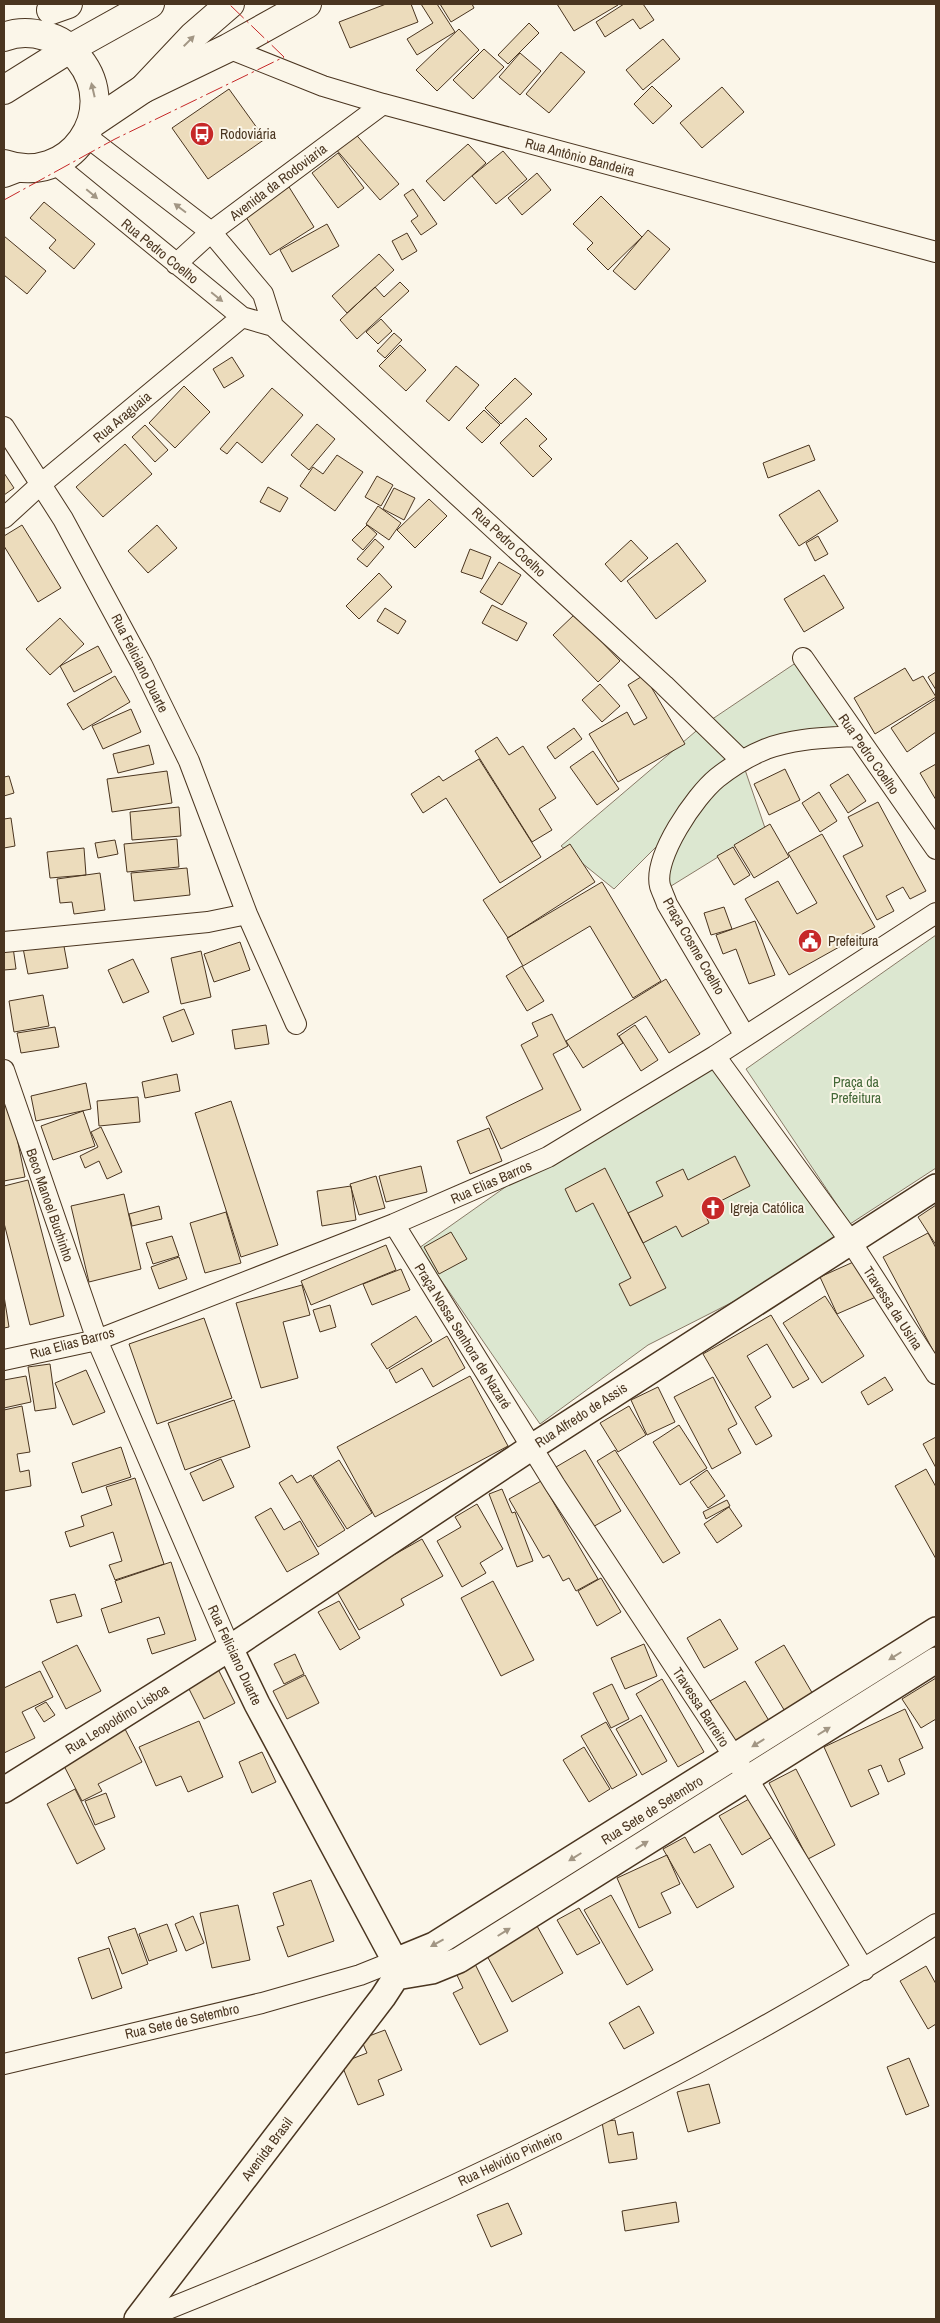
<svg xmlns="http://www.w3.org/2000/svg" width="940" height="2323" viewBox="0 0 940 2323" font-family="'Archivo Narrow',sans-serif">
<rect width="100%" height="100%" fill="#fbf6e9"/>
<!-- green -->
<path fill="#dce7d0" stroke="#887966" d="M803 658 856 736 742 761 765 828 663 891 666 849 734 769 614 889 561 846 702 726Z
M936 935V1168L850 1224 746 1069Z
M715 1056 851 1242 648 1345 540 1424 419 1248 548 1157Z"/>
<!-- building -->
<path fill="#ecdcbc" stroke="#4a3520" d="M386 4H411L418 22 350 48 339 22Z
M421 4H437L455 32 417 55 407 39 433 23Z
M440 4H472L474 8 451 22Z
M557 4H618V5L574 31Z
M624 4H643L654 20 640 29 633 19 605 37 596 22Z
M529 23 539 33 508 64 498 55Z
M459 29 479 50 437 91 416 70Z
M663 39 680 59 643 90 626 70Z
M484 49 504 67 473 99 453 80Z
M561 52 585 72 549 113 526 94Z
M520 53 541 71 520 95 499 77Z
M652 86 672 106 653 124 634 104Z
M722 87 744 112 702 148 680 123Z
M229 89 265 139 208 179 172 128Z
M352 130 399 184 380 200 334 147Z
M468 144 486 163 444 201 426 181Z
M503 151 527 179 496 204 472 176Z
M338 153 364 188 338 208 312 173Z
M537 173 551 190 522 215 508 198Z
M289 187 314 227 270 255 244 214Z
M413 189 437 224 421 235 411 221 418 216 404 195Z
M601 196 642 237 608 270 587 249 593 243 573 224Z
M44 202 95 244 74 269 49 248 56 240 30 218Z
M327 224 339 246 292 272 280 250Z
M648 230 670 249 635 290 613 271Z
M407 233 417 251 402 260 392 241Z
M4 236 46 271 27 294 4 275Z
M379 254 394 270 347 313 332 296Z
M400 282 409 291 357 339 340 320 375 287 384 297Z
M381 319 392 331 378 344 366 332Z
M394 333 402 340 385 358 377 351Z
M400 345 426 370 406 391 379 366Z
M232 357 244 376 224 388 213 369Z
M456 366 479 385 449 421 426 401Z
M515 378 532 394 501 424 485 408Z
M184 386 210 412 175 448 149 423Z
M272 388 303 415 262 463 237 442 227 454 220 449Z
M484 410 500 425 482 443 466 428Z
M526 418 547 439 539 446 552 459 533 477 500 443Z
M317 424 335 439 309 470 291 455Z
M145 425 168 450 155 462 132 437Z
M125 444 152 474 103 517 76 487Z
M809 445 815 460 768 478 763 463Z
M337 455 363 472 335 511 300 486 313 467 323 474Z
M4 473 14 488 4 495Z
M377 476 393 485 381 506 365 497Z
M268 487 288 498 280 512 260 502Z
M394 488 415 498 404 520 383 509Z
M819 490 838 521 799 546 779 515Z
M429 499 447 516 415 548 397 530Z
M378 506 401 523 389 540 366 524Z
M22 525 61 588 38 602 4 546V536Z
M157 525 177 548 148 573 128 551Z
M367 525 377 534 363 550 352 540Z
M818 536 828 554 815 561 806 543Z
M375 539 384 547 367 567 357 559Z
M631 540 648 558 621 582 605 564Z
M677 543 706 581 656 619 627 581Z
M470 549 491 557 482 579 461 572Z
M499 562 521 575 502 605 480 592Z
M379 573 392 587 359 619 346 606Z
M824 575 844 608 804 632 784 599Z
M492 605 527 623 517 641 482 623Z
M385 608 406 621 398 634 377 621Z
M575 614 620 661 598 682 553 635Z
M60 618 84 644 50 675 26 649Z
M98 646 112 672 74 692 60 666Z
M905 668 913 681 923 676 936 697 875 734 854 698Z
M936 672V690L928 677Z
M644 675 685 744 618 782 589 734 627 712 634 725 647 718 628 685Z
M115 676 130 702 83 730 67 704Z
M600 684 620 706 602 722 582 700Z
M936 699V732L907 752 891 728Z
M131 709 141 732 103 749 92 726Z
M574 728 582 739 555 759 547 747Z
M497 737 509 755 523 746 556 798 539 809 552 830 532 842 475 751Z
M149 745 154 764 118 773 113 754Z
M593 751 619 789 597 805 570 767Z
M479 759 541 857 500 883 446 798 423 813 411 794 439 776 443 781Z
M936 764V800L920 773Z
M785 769 800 800 769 815 754 784Z
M167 771 172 803 112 812 107 779Z
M848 774 866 801 848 813 830 785Z
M9 776 14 793 4 796V777Z
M819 792 837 821 820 832 802 803Z
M878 802 926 891 910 899 903 887 886 896 894 911 877 920 843 856 863 846 848 817Z
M179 807 181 836 132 840 130 812Z
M11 818 15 846 4 848V819Z
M770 824 789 857 754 878 734 845Z
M822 834 875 927 789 975 745 899 778 881 797 914 817 903 788 853Z
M177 839 179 867 127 872 124 844Z
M115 840 118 854 98 858 95 843Z
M570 844 595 882 508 938 483 900Z
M733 847 750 875 734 885 717 856Z
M84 848 86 875 50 878 47 852Z
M187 868 190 895 134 901 131 873Z
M100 873 105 910 74 914 72 902 60 903 57 879Z
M602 882 661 981 633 998 590 926 523 966 507 938Z
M724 907 732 929 711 935 704 913Z
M755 921 775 975 749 984 736 949 723 954 716 935Z
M63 941 68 968 28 974 23 948Z
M240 942 250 970 214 982 204 954Z
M13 947 16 969 4 970V948Z
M201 951 211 997 181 1004 171 958Z
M133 959 149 992 123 1003 108 970Z
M522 966 544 1001 527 1011 506 976Z
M666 979 700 1034 669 1053 646 1016 617 1034 623 1043 583 1068 566 1041Z
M43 995 49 1026 14 1032 9 1001Z
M184 1009 194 1034 172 1042 163 1017Z
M552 1014 568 1046 553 1054 581 1110 501 1149 486 1117 543 1089 521 1045 538 1036 532 1023Z
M266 1025 269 1044 235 1049 232 1030Z
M635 1025 658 1060 641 1071 619 1036Z
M55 1027 59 1047 21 1053 17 1033Z
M177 1074 180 1091 145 1098 142 1082Z
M86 1083 91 1109 36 1121 31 1096Z
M138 1097 140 1122 99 1126 97 1101Z
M9 1099 25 1177 4 1181V1100Z
M231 1101 278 1245 241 1257 195 1113Z
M83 1111 95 1146 53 1160 41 1126Z
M101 1127 122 1172 107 1179 99 1161 85 1168 80 1156 98 1147 91 1132Z
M489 1128 502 1161 470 1174 457 1141Z
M735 1156 750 1186 703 1210 709 1223 682 1237 676 1226 643 1243 628 1213 663 1196 656 1182 683 1169 688 1180Z
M421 1166 427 1192 386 1202 379 1176Z
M605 1168 666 1288 630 1306 619 1284 631 1278 593 1203 576 1212 565 1189Z
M376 1176 385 1208 359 1215 350 1184Z
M28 1180 64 1316 30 1325 4 1223V1186Z
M351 1186 356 1220 322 1226 317 1191Z
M124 1194 141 1269 89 1282 71 1206Z
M936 1205V1245L918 1217Z
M159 1206 162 1219 132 1226 129 1214Z
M226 1212 241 1263 205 1273 190 1223Z
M451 1232 467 1259 439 1274 424 1247Z
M928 1233 936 1248V1356L883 1257Z
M172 1236 179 1256 153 1264 146 1243Z
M386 1245 396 1270 311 1305 301 1281Z
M179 1257 187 1279 159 1289 151 1267Z
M860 1259 876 1297 837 1314 820 1277Z
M401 1269 410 1290 372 1305 363 1284Z
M302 1285 310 1315 283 1322 298 1378 261 1388 236 1303Z
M4 1296 9 1327 4 1328Z
M825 1296 864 1356 822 1383 783 1323Z
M330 1305 336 1327 320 1332 313 1310Z
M771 1315 809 1379 793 1388 767 1344 747 1356 771 1397 755 1407 772 1436 756 1445 703 1354Z
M416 1316 432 1341 387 1369 371 1344Z
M204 1318 232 1398 157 1424 129 1344Z
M447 1336 465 1368 433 1387 422 1368 396 1383 389 1370Z
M50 1364 56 1408 35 1411 28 1367Z
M86 1370 105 1412 73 1425 55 1383Z
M26 1376 31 1402 4 1408V1380Z
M470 1376 508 1446 375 1517 337 1447Z
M713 1377 737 1424 728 1429 741 1453 712 1469 674 1397Z
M885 1377 893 1390 868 1405 861 1392Z
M658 1387 675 1422 647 1435 631 1400Z
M234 1400 250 1447 185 1470 168 1423Z
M22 1406 30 1452 17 1454 20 1472 29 1470 31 1486 4 1491V1410Z
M629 1406 646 1435 618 1452 600 1423Z
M679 1425 707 1468 680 1485 653 1442Z
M936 1437V1468L923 1444Z
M121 1447 131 1477 82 1493 72 1463Z
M585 1450 621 1511 591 1528 556 1467Z
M615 1450 680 1553 663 1563 597 1461Z
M221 1459 234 1487 203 1501 190 1473Z
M339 1460 372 1513 347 1529 313 1476Z
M926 1469 936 1487V1559L895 1486Z
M707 1470 725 1496 708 1508 690 1482Z
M292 1475 297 1483 311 1475 345 1530 318 1547 279 1483Z
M135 1478 164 1564 115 1580 109 1565 122 1561 113 1532 70 1547 65 1532 84 1526 81 1516 112 1505 106 1487Z
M541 1481 598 1579 576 1591 569 1578 563 1581 549 1555 543 1558 509 1499Z
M502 1489 512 1513 515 1512 533 1561 517 1567 489 1494Z
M727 1500 730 1506 706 1519 703 1512Z
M477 1504 503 1549 480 1563 486 1573 462 1587 437 1541 461 1527 455 1517Z
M729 1507 742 1526 717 1543 704 1524Z
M271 1508 284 1530 300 1521 319 1554 287 1572 255 1517Z
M422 1539 443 1576 401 1599 404 1605 359 1630 335 1588Z
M171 1562 196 1640 152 1654 147 1639 165 1634 159 1617 109 1633 101 1609 122 1602 115 1581Z
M601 1578 621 1612 597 1626 578 1591Z
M493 1581 534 1660 501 1676 461 1598Z
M75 1594 82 1616 57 1623 50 1600Z
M339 1601 360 1638 340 1650 318 1612Z
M720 1619 738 1649 704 1668 687 1638Z
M644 1644 657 1676 625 1689 611 1658Z
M77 1645 101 1691 66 1709 42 1662Z
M784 1645 814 1696 786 1713 755 1662Z
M295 1654 304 1674 284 1684 274 1664Z
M217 1667 235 1703 204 1719 186 1683Z
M40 1671 53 1697 22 1712 35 1738 4 1753V1688Z
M305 1675 319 1703 287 1719 273 1691Z
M936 1678V1719L921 1728 902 1699Z
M662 1679 704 1752 678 1767 636 1694Z
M745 1681 771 1724 736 1745 710 1701Z
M612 1684 629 1719 611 1728 593 1693Z
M46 1702 55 1715 44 1722 35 1708Z
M905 1709 923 1748 899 1759 905 1774 888 1782 881 1765 868 1770 879 1794 851 1807 824 1747Z
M641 1715 667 1761 642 1775 616 1729Z
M199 1721 223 1777 188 1792 181 1776 156 1786 139 1747Z
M606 1722 637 1775 612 1789 581 1736Z
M125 1729 142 1762 98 1784 102 1791 82 1801 61 1760Z
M584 1747 610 1789 589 1802 563 1760Z
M262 1752 276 1782 252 1793 239 1762Z
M796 1769 835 1845 808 1859 769 1783Z
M75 1789 105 1849 77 1864 47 1804Z
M106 1793 115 1817 95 1825 85 1801Z
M749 1799 772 1837 742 1855 719 1816Z
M685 1837 694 1853 710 1844 734 1887 697 1908 663 1849Z
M667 1855 680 1884 661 1893 671 1913 639 1928 617 1878Z
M311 1880 334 1941 288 1957 277 1927 284 1925 273 1893Z
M611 1895 653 1970 627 1985 584 1910Z
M238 1905 250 1960 212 1968 200 1913Z
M579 1908 600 1943 577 1955 557 1920Z
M193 1916 204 1943 186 1951 175 1924Z
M167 1924 177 1951 149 1961 139 1934Z
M537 1926 563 1973 512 2002 486 1954Z
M135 1928 148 1964 122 1974 108 1937Z
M109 1948 122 1988 92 1999 78 1958Z
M475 1964 508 2031 480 2045 453 1993 463 1988 456 1973Z
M926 1966 936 1984V2024L928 2029 900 1981Z
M639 2006 654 2033 624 2049 609 2023Z
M385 2030 402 2070 378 2080 384 2095 358 2105 341 2063 367 2053 361 2039Z
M909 2058 929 2106 906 2115 887 2067Z
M709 2084 720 2123 688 2132 677 2092Z
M615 2120 618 2135 633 2132 637 2159 609 2163 602 2122Z
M676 2202 679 2222 625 2231 622 2211Z
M508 2203 522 2234 491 2247 477 2215Z"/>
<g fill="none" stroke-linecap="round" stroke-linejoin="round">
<!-- minor casing -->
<g stroke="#4a3520" stroke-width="22">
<path id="minor" d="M228 48 323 86 383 104 936 252
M86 136 211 232 263 294 273 326
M54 163 242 317 273 326 664 685 742 761
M176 264 211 232 383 104
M4 427 63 519 142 665 189 761 247 914 296 1024
M4 518 41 484 242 317
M803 658 936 849
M4 942 208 922 247 914
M745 1036 667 904C665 898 662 892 660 886 653 857 695 796 717 778 732 766 749 756 766 749 795 738 826 738 856 736
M715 1056 851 1242 936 1374
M4 1070 97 1340 230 1648
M394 1224 555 1485 735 1758 864 1970
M4 1360 97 1340 394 1224 548 1157 715 1056 936 913
M4 2064 262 2003 360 1975 395 1961
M143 2319C418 2210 686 2082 936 1924"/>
</g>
<!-- tertiary casing -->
<g stroke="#4a3520" stroke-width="28">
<path id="tertiary" d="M230 1648 257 1704 395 1961 396 1977
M4 1790 230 1648 532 1447 936 1187
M395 1961 434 1945 936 1630
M396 1977 432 1971 459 1960 936 1660
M137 2319 383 1997 396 1977"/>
</g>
<!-- secondary casing -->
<g stroke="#4a3520" stroke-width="30">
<path id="secondary" d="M4 37C17 32 31 32 45 36 60 39 70 47 79 59 122 112 69 187 4 164
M91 124 143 89 228 48 307 4"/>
</g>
<!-- primary casing -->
<g stroke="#4a3520" stroke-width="30">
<path id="primary" d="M51 10 68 4
M143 89 193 36 230 4
M4 90 71 48 150 4
M4 173 17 168"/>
</g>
<!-- minor -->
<use href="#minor" stroke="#fbf6e9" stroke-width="20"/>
<!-- tertiary -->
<use href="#tertiary" stroke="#fbf6e9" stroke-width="25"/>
<!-- secondary -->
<use href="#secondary" stroke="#fbf6e9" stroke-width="28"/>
<!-- primary -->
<use href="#primary" stroke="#fbf6e9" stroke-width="28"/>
<!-- power -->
<path stroke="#c62828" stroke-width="1" stroke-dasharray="18 4 2.5 4" stroke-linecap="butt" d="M4 200 115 139 284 57 229 4"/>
</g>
<!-- one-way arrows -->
<defs><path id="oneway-solid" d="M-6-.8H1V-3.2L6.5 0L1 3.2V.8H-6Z" transform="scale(1.25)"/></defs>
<g fill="#a29684">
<use href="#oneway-solid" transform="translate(189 41) rotate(-45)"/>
<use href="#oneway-solid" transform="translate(93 90) rotate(-103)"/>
<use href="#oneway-solid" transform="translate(92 194) rotate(40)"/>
<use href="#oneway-solid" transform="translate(180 208) rotate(-143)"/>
<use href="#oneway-solid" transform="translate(217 297) rotate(39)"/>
<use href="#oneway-solid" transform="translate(895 1656) rotate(148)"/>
<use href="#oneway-solid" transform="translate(824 1731) rotate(-32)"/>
<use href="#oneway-solid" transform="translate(758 1743) rotate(148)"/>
<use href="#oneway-solid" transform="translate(642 1845) rotate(-32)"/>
<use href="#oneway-solid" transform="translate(575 1857) rotate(148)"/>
<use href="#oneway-solid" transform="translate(504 1932) rotate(-32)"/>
<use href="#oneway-solid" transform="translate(437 1943) rotate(151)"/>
</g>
<!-- icons -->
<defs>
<g id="bus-disc" transform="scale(1.25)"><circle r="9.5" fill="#c62828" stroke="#fbf6e9"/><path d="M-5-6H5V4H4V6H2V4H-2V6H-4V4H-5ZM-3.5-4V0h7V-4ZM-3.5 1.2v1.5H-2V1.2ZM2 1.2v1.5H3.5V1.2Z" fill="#fff"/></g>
<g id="civic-disc" transform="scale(1.25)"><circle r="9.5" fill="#c62828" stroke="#fbf6e9"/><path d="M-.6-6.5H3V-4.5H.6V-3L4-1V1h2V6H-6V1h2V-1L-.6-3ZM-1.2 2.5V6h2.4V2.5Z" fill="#fff"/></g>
<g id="church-disc" transform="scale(1.25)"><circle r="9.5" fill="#c62828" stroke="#fbf6e9"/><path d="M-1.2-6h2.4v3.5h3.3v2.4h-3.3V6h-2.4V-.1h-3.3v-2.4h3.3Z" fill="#fff"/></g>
</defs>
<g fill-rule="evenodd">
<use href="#bus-disc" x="202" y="134"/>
<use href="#civic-disc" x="810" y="941"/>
<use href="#church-disc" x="713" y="1208"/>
</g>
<g text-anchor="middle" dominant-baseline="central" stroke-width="4" stroke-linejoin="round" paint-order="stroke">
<!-- poi labels -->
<g font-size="14" fill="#4a3520" stroke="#fbf6e9" text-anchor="start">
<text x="220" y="134">Rodoviária</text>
<text x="828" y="941">Prefeitura</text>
<text x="730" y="1208">Igreja Católica</text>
</g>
<!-- street labels -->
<g font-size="14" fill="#4a3520" stroke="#fbf6e9">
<text transform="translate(580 157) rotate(15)">Rua Antônio Bandeira</text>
<text transform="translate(278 182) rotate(-37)">Avenida da Rodoviaria</text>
<text transform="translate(160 251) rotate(39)">Rua Pedro Coelho</text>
<text transform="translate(122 417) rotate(-40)">Rua Araguaia</text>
<text transform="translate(509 542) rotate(43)">Rua Pedro Coelho</text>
<text transform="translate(140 663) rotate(63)">Rua Feliciano Duarte</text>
<text transform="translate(869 754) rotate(55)">Rua Pedro Coelho</text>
<text transform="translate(694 946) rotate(60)">Praça Cosme Coelho</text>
<text transform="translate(491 1182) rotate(-24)">Rua Elias Barros</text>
<text transform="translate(50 1205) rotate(71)">Beco Manoel Buchinho</text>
<text transform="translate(893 1308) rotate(57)">Travessa da Usina</text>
<text transform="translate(463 1336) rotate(58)">Praça Nossa Senhora de Nazaré</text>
<text transform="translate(72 1343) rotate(-15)">Rua Elias Barros</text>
<text transform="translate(581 1415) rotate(-33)">Rua Alfredo de Assis</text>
<text transform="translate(235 1655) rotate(65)">Rua Feliciano Duarte</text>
<text transform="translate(701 1707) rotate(57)">Travessa Barreiro</text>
<text transform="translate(117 1719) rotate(-32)">Rua Leopoldino Lisboa</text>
<text transform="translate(652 1810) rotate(-32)">Rua Sete de Setembro</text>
<text transform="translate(182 2021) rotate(-13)">Rua Sete de Setembro</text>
<text transform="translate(267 2149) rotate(-53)">Avenida Brasil</text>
<text transform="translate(510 2158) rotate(-25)">Rua Helvidio Pinheiro</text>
</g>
<!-- park labels -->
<g font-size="14" fill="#436837" stroke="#fbf6e9">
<text x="856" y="1082">Praça da<tspan x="856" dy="16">Prefeitura</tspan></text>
</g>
</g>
<!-- border -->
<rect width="940" height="2323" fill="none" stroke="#4a3520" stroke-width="10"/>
</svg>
